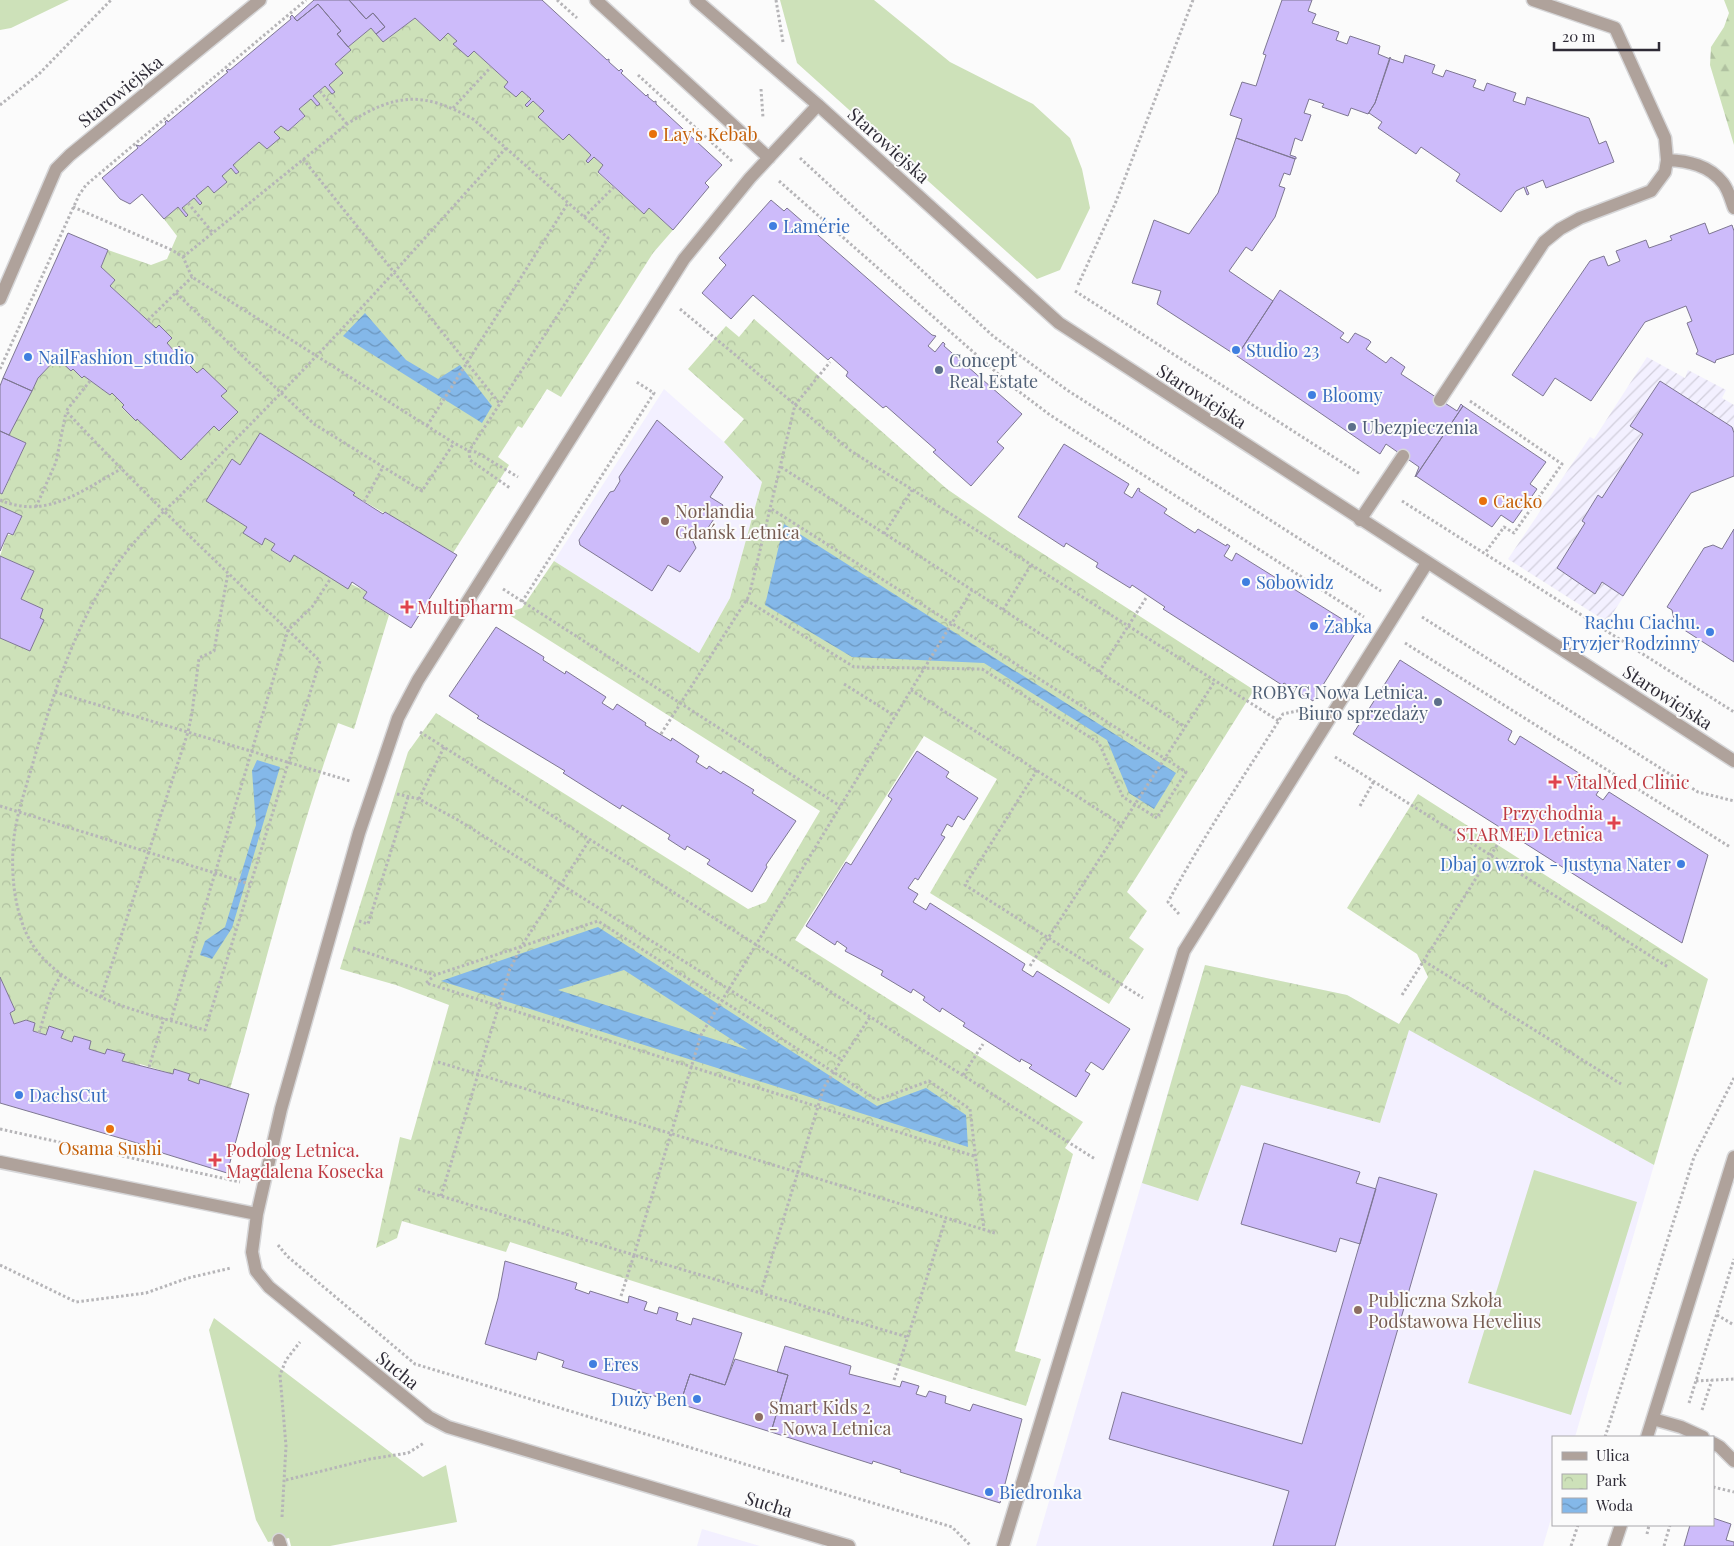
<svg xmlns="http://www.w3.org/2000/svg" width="1734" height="1546" viewBox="0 0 1734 1546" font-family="'Playfair Display',serif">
<defs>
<pattern id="industrial-furrows" width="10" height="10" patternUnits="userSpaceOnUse" patternTransform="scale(1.25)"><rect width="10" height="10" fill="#f3f0ff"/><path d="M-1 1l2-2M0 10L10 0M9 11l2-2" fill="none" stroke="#d1cedb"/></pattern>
<pattern id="forest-firs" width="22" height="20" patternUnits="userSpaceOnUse" patternTransform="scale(1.25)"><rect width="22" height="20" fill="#cde1b9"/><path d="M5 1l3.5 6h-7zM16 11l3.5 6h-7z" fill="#b0c1a0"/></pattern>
<pattern id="park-crowns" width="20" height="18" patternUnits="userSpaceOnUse" patternTransform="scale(1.25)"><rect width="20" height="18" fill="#cde1b9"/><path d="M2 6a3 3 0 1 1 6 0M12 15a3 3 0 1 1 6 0" fill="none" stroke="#b0c1a0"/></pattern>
<pattern id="water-waves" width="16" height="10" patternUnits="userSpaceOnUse" patternTransform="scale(1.25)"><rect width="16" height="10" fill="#84b8e9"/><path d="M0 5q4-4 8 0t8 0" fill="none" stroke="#6c96be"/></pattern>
</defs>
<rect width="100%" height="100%" fill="#fbfbfb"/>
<!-- built -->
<path fill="#f3f0ff" d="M664 389 724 442 762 482 730 598 699 653 554 561Z
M1205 965 1347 995 1654 1165 1575 1437H1553V1512L1543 1546H1036Z
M702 1529 760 1546H697Z"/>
<!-- industrial -->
<path fill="url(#industrial-furrows)" d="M1647 357 1685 378 1688 370 1726 390 1722 398 1734 405V476L1691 493 1607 622 1508 559 1590 437 1594 439Z"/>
<!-- green -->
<path fill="#cde1b9" d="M0 0H69L11 28 0 30Z
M780 0H874L950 62 1033 104 1070 138 1082 169 1090 208 1060 270 1037 279 797 63Z
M1534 1170 1637 1202 1571 1415 1468 1383Z
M214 1318 423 1477 446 1465 457 1522 330 1546H291L289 1538 268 1542 256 1520 209 1330Z"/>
<!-- forest -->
<path fill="url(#forest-firs)" d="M1724 0H1734V145L1710 65 1711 47 1724 27 1729 13Z"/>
<!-- park -->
<path fill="url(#park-crowns)" d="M415 18 440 40 448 33 457 41 454 44 468 57 474 51 508 82 505 87 516 97 522 91 531 99 525 105 527 107 533 101 544 111 538 117 563 140 569 134 591 155 586 161 588 163 594 157 603 165 598 173 643 213 649 208 673 230 653 253 561 397 547 389 522 428 518 426 498 457 509 465 453 553 353 495 355 493 260 434 240 465 232 459 206 501 247 527 262 544 265 538 275 544 272 551 289 562 294 555 367 592 363 598 389 615 354 729 338 723C295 842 265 967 230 1089L200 1080 199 1084 188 1080 190 1074 175 1069 173 1074 140 1064 139 1066 122 1061 125 1054 107 1049 105 1054 89 1049 91 1041 74 1036 72 1042 61 1038 64 1031 49 1026 46 1035 33 1031 35 1023 26 1020 14 1024 10 1013 15 1010 0 977V638L30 651 44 620 40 618 43 609 21 599 34 571 0 556 7 535H13L22 517 0 506V493H3L26 443 9 435 38 378 57 358 71 371 73 369 82 378 84 376 110 395 112 393 124 405 122 408 136 421 137 419 181 460 214 426 219 431 238 412 221 396 226 391 203 369 197 373 188 364 193 358 179 346 174 351 167 343 159 326 156 328 110 286 115 280 101 267 108 250 151 265 167 259 177 236 164 219 178 207 186 217 188 215 182 208 194 198 200 205 202 203 196 196 208 186 214 193 227 182 222 176 231 168 236 174 238 173 233 165 259 142 279 138 274 132 281 126 288 131 305 117 299 109 311 99 317 106 320 104 313 96 325 86 335 92 329 85 335 64 351 50 348 47 371 28 383 42Z
M754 319 947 489 1008 531 1254 690 1127 892 1147 911 1129 938 1144 949 1109 1004 930 893 997 779 924 736 795 940 1083 1122 1065 1148 1073 1154 1015 1351 1041 1359 1026 1406 510 1242 506 1252 402 1221 397 1238 376 1248 400 1137 411 1140 449 1005 396 985 340 969 408 752 436 713 748 909 766 902 820 811 506 613 522 608 554 561 699 653 730 598 762 482 724 442 744 419 688 369 726 326 739 337Z
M1418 794 1708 979 1654 1165 1409 1030 1380 1123 1241 1085 1198 1201 1142 1183 1205 965 1347 995 1399 1024 1428 977 1417 954 1347 908Z"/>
<!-- water -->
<path fill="url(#water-waves)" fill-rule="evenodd" d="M365 313 406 360 438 379 460 365 492 406 482 423 343 336Z
M784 524 1176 773 1154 809 1129 793 1107 740 984 663 852 657 765 605Z
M257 760 280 767 232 928 212 959 200 955 205 941 225 927 256 825 252 771Z
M598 927 877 1106 926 1088 966 1115 968 1147 441 981ZM624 970 748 1050 558 990Z"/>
<!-- building -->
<path fill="#cdbbfa" stroke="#7e7792" d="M314 0H349L366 19 373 13 385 27 376 34 371 28 348 47 337 34 341 31 318 4 297 21 294 18Z
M349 0H542L607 60 609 59V62L619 71 621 69 623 71 621 73 646 96 648 94V97L654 102 656 101V104L722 165 705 183 709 187 673 230 649 208 644 214 598 172 603 165 594 157 588 163 586 161 591 155 569 134 563 140 538 117 544 111 533 101 527 107 525 105 531 99 522 91 516 97 504 87 508 82 474 51 468 57 453 44 457 41 448 33 440 41 415 18 383 42 376 34 385 27 373 13 366 19Z
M1282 0H1312L1308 11 1316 14 1312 23 1339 32 1336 40 1347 44 1350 36 1380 46 1378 54 1390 59 1375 103 1368 114 1351 108 1348 116 1322 107 1324 104 1309 99 1304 113 1311 115 1302 141 1295 138 1290 155 1296 157V159L1236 138 1242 119 1230 115 1242 82 1256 86 1266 55 1263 54Z
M318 4 341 31 337 34 351 50 335 64 343 73 329 85 335 92 332 94 325 86 313 96 320 104 317 106 311 99 299 109 305 116 288 131 281 126 274 132 280 138 267 149 259 142 233 165 239 172 236 174 231 168 222 176 227 182 214 193 208 186 196 196 202 203 200 205 194 198 182 208 188 215 186 217 178 207 164 219 142 194 130 204 120 199 102 178 138 148 136 145 140 146 166 124 165 122 167 120 168 122 228 72 226 71 228 69 230 70 291 19 290 17 292 15 297 21Z
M1405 55 1435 65 1432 73 1443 77 1446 70 1476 80 1473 87 1484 91 1487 83 1516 93 1513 101 1525 105 1527 97 1589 118 1599 144 1606 141 1614 162 1546 188 1543 180 1526 187 1529 194 1527 195 1524 187 1516 191 1501 212 1456 181 1460 174 1421 147 1416 154 1378 128 1382 122 1369 113 1368 114 1375 103 1390 57 1391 59 1403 63Z
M1236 138 1295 159 1290 175 1284 173 1279 186 1285 188 1275 217 1252 251 1246 247 1229 271 1273 301 1237 356 1157 304 1161 291 1132 283 1154 220 1189 234 1218 193Z
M771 200 784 211 787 208 932 335 936 336 928 346 935 352 943 342 945 344 944 346 1022 414 997 442 1004 448 971 486 933 452 936 450 886 406 883 408 846 376 848 372 831 357 828 360 753 295 731 319 702 293 726 265 719 258Z
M1705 223 1709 234 1732 225 1734 231V354L1716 360 1715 363 1696 354 1698 351 1687 323 1692 321 1686 306 1645 322 1591 401 1555 378 1543 396 1512 375 1590 261 1604 256 1608 266 1620 261 1616 251 1646 240 1649 248 1672 240 1670 236Z
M68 233 108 250 101 267 115 280 110 286 156 328 159 325 172 338 167 343 174 351 179 346 193 359 188 364 197 373 203 368 227 391 221 396 238 412 219 431 214 426 181 460 137 419 136 421 122 407 124 405 112 393 110 395 84 376 82 378 73 369 71 371 57 358 38 378 32 391 3 378Z
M1280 290 1344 333 1340 338 1348 343 1355 333 1369 340 1371 342 1366 349 1386 363 1391 357 1405 367 1401 374 1457 411 1461 404 1463 406 1415 477 1419 467 1386 444 1380 454 1237 356Z
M3 378 32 391 9 435 0 431V386Z
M1660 381 1732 427 1734 433V476L1691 493 1623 596 1602 582 1595 594 1557 568 1585 523 1582 521 1598 495 1602 498 1643 434 1630 426Z
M1463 406 1546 462 1530 484 1537 489 1513 523 1501 515 1492 527 1416 476Z
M657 420 723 477 710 497 723 505 706 531 698 530 692 539 696 548 680 572 668 565 652 591 580 545 579 540 610 492 614 491 620 481 619 477Z
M0 431 26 443 2 494 0 493Z
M260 433 355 493 353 495 383 514 385 512 457 555 411 628 363 598 367 592 352 582 348 589 294 555 290 562 271 550 275 544 265 538 262 545 243 533 247 527 206 501 232 459 240 465Z
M1064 444 1129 484 1124 493 1132 498 1138 488 1140 489 1139 491 1167 509 1164 513 1195 533 1198 529 1226 546 1227 544 1230 546 1224 556 1232 561 1236 553 1358 629 1313 701 1284 683 1282 685 1163 609 1165 607 1132 585 1130 588 1096 567 1098 563 1066 543 1064 547 1018 517Z
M0 506 22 516 13 535 8 533 0 551Z
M1734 529V662L1675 624 1672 610 1667 607 1704 548 1713 545 1722 549Z
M0 556 34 571 21 599 43 609 40 618 44 620 30 651 0 638Z
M496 627 544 657 543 660 565 674 566 671 606 697 602 703 613 710 617 704 646 723 645 725 671 741 672 738 699 756 696 762 707 769 709 766 721 774 723 771 754 790 752 793 796 821 766 865 767 867 752 892 707 864 710 860 687 846 685 850 668 839 670 835 622 805 620 809 563 773 565 771 477 718 479 716 449 696Z
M1400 660 1512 731 1508 740 1515 745 1520 736 1601 787 1596 795 1603 800 1609 792 1708 855 1682 943 1353 734Z
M917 751 949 772 946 777 978 798 964 820 958 816 952 827 947 824 941 835 945 837 918 880 915 878 908 888 918 894 913 902 926 910 930 903 1025 964 1022 970 1033 977 1037 971 1130 1029 1103 1070 1091 1062 1085 1071 1090 1074 1076 1097 1029 1068 1032 1065 1021 1059 1020 1062 963 1026 965 1023 942 1008 940 1012 923 1000 925 997 913 989 911 993 881 975 883 971 845 951 847 948 837 941 835 945 806 926 846 862 851 865 892 799 888 796Z
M0 977 15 1010 10 1013 14 1024 26 1020 35 1023 33 1031 46 1035 49 1026 64 1031 61 1038 72 1042 74 1036 91 1041 89 1049 105 1054 107 1049 125 1054 122 1061 173 1074 174 1069 190 1074 188 1080 199 1084 200 1079 249 1094 227 1173 143 1147 144 1145 0 1103Z
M1264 1143 1360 1172 1356 1183 1376 1189 1360 1244 1340 1238 1336 1252 1241 1224Z
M1379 1177 1437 1194 1335 1546H1273L1289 1491 1109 1439 1122 1392 1302 1444Z
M505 1261 577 1283 575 1289 589 1294 590 1291 628 1303 629 1296 647 1302 644 1310 657 1314 659 1307 678 1313 676 1320 691 1325 693 1318 742 1333 725 1385 690 1374 680 1404 562 1367 564 1361 538 1352 536 1360 485 1344 498 1298Z
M785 1346 851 1366 849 1374 900 1387 902 1381 919 1386 916 1394 926 1397 929 1391 946 1396 945 1403 970 1411 973 1404 1022 1419 1000 1503 900 1472 901 1470 873 1461 872 1464 771 1432 788 1375 777 1372Z
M735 1359 788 1375 771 1432 680 1404 690 1374 725 1385Z
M1713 1518 1731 1524 1726 1540 1734 1542V1546H1684L1690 1525H1713Z"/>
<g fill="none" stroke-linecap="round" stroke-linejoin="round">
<!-- lane casing -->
<g stroke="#d6d6d8" stroke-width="15">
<path id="lane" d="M1667 160C1688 161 1709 165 1723 183 1728 189 1731 200 1734 208
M1440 400 1544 242 1560 229 1580 218 1651 191 1665 172 1667 160 1665 138 1615 28 1533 0
M1360 520 1403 456
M1653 1419 1681 1427 1703 1437
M1713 1443 1720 1447 1734 1461"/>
</g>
<!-- street casing -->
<g stroke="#d6d6d8" stroke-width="15">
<path id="street" d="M596 0 769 158
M696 0 818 105 1059 323 1734 761
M818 105 750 178 684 259 418 680 398 718 359 833 281 1109 257 1214 252 1252 256 1271 269 1287 429 1417 448 1427 849 1546
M0 299 56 169 70 155 260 0
M0 1162 257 1214
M1647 1437 1734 1157
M279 1540 281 1546
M1003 1546 1184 951 1427 563
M1614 1546 1621 1525"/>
</g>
<!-- path -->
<path stroke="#b6b5b8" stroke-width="3" stroke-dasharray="2.5 2.5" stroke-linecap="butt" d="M557 0 577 18
M776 0 783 42
M638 75 733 162
M761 89 763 118
M320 91 347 124
M0 105 39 74 111 0
M453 108 491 67
M800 158 993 336 1067 390 1381 591
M303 159 500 404
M779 181 1013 387 1050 415 1364 617
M188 203 213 233
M73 207 172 250 183 257 192 277 454 443 469 451 476 452 518 477
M584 217 614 187
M183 257 347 124C396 93 422 91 473 119L608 238 469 451 470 460 510 488
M1078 285 1115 204 1193 0
M1075 291 1360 474
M176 293 314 424 422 491 454 443
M680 309 851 451 1279 721
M148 320 192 277
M0 369 79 195 86 185 306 0
M90 381 66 411C147 498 235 579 320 661L205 1030C148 1014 82 1001 41 956 17 929 11 885 13 850 14 819 26 789 34 759 56 686 79 611 127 551 143 531 162 513 180 496 213 462 246 429 279 395 357 315 431 231 506 148
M1470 401 1562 464 1514 533 1504 527 1485 553
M427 426 568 203
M781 467 1185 727
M0 500C46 520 81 491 121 469
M1402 501 1734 712
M364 502 383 467
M36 507 56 462 66 412
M884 534 912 490
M503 589 840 806
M746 600 854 667 982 669 1099 743 1123 797 1157 818 1186 772 770 508
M522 602 654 393 635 381
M1003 610 1031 565
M1422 617 1698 792 1734 801
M1405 643 1730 847
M1099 672 1146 598
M844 684 895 716
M911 690 1122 825
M55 692 350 781
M420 732 1095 1159
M661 734 749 596 795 405 830 362
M1335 757 1668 967
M1037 770 965 885 1143 998
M397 794 419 799 458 820 842 1060
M419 799 444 747
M0 806 250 884
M1360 806 1374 781
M1179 914 1168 902C1203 837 1244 776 1283 714L1307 709
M359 921 368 924 408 797
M353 948 435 975
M1424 961 1621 1084
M1030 966 1215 681
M1402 995 1506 831
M101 997 188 732 192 713 199 658 214 651 228 573
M171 1020 288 630 312 607 331 578
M39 1033 51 993 61 975
M438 1062 995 1233
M149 1067 164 1018
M963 1075 983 1044
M0 1129 240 1182
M974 1156 426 983 435 975 598 921 877 1100 929 1081 970 1109 984 1230
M418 1189 634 1255 701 1035 972 590
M441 1196 510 969 521 947 590 839
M278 1245 287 1256 415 1364 952 1527 971 1546
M0 1265 76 1302 146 1293 188 1278 231 1268
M761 1292 824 1087 870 1017
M621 1296 634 1255 907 1337
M1717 1315 1734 1325
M894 1380 946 1218
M1696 1381 1734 1379
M1689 1403 1734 1259
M1702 1410 1712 1380
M1605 1437 1694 1157 1734 1078
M286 1480 370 1459 408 1453 424 1443
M1713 1487 1734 1492
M282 1517 286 1446 280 1375 286 1360 300 1342
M1647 1534 1649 1525
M1571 1546 1578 1525
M1664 1546 1670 1525"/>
<!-- lane -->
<use href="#lane" stroke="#afa29b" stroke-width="12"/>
<!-- street -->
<use href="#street" stroke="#afa29b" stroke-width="12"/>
</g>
<!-- markers -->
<g fill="#e8710a" stroke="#fbfbfb" stroke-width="2">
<circle cx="653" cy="134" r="5"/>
<circle cx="1483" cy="501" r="5"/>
<circle cx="110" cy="1129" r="5"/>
</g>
<g fill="#3f7fe0" stroke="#fbfbfb" stroke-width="2">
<circle cx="773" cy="226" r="5"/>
<circle cx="1236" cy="350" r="5"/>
<circle cx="28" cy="357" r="5"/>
<circle cx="1312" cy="395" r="5"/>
<circle cx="1246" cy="582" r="5"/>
<circle cx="1314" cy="626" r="5"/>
<circle cx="1710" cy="632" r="5"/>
<circle cx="1681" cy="864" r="5"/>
<circle cx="19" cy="1095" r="5"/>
<circle cx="593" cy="1364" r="5"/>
<circle cx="697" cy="1399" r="5"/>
<circle cx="989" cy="1492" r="5"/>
</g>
<g fill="#5c6f8a" stroke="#fbfbfb" stroke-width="2">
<circle cx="939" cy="370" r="5"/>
<circle cx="1352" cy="427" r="5"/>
<circle cx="1438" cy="702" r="5"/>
</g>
<g fill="#8d6e63" stroke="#fbfbfb" stroke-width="2">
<circle cx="665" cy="521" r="5"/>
<circle cx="1358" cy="1310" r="5"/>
<circle cx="759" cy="1417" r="5"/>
</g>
<g fill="#e0444e" stroke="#fbfbfb" stroke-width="2">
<path d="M404.5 599.5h5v5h5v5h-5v5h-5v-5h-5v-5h5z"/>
<path d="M1552.5 774.5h5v5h5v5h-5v5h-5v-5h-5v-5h5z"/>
<path d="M1611.5 815.5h5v5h5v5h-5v5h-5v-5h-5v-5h5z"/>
<path d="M212.5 1152.5h5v5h5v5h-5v5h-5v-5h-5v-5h5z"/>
</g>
<g text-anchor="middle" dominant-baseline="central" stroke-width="4" stroke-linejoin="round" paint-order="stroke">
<!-- street labels -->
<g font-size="18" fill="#2e2b36" stroke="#fbfbfb">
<text transform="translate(120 91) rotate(-39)">Starowiejska</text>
<text transform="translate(889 145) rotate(42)">Starowiejska</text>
<text transform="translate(1202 396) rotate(33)">Starowiejska</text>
<text transform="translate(1668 697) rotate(33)">Starowiejska</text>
<text transform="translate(398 1370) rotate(39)">Sucha</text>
<text transform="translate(769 1504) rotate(17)">Sucha</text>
</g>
<!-- food labels -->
<g font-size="18" fill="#c56008" stroke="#fbfbfb" text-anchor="start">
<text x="663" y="134">Lay's Kebab</text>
<text x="1493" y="501">Cacko</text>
<text x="110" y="1148" text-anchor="middle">Osama Sushi</text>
</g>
<!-- shop labels -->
<g font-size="18" fill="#366cbe" stroke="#fbfbfb" text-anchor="start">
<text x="783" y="226">Lamérie</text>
<text x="1246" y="350">Studio 23</text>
<text x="38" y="357">NailFashion_studio</text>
<text x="1322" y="395">Bloomy</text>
<text x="1256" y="582">Sobowidz</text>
<text x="1700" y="622" text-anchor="end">Rachu Ciachu.<tspan x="1700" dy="21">Fryzjer Rodzinny</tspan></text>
<text x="1324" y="626">Żabka</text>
<text x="1671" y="864" text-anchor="end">Dbaj o wzrok - Justyna Nater</text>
<text x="29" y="1095">DachsCut</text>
<text x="603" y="1364">Eres</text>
<text x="687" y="1399" text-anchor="end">Duży Ben</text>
<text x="999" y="1492">Biedronka</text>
</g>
<!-- service labels -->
<g font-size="18" fill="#4e5e75" stroke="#fbfbfb" text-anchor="start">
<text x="949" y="360">Concept<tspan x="949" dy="21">Real Estate</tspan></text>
<text x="1362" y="427">Ubezpieczenia</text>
<text x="1428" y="692" text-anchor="end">ROBYG Nowa Letnica.<tspan x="1428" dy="21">Biuro sprzedaży</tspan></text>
</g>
<!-- education labels -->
<g font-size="18" fill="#785e54" stroke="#fbfbfb" text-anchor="start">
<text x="675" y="511">Norlandia<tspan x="675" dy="21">Gdańsk Letnica</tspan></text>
<text x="1368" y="1300">Publiczna Szkoła<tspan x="1368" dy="21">Podstawowa Hevelius</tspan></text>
<text x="769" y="1407">Smart Kids 2<tspan x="769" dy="21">- Nowa Letnica</tspan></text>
</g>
<!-- health labels -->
<g font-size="18" fill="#be3a42" stroke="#fbfbfb" text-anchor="start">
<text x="417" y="607">Multipharm</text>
<text x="1566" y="782">VitalMed Clinic</text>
<text x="1603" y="813" text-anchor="end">Przychodnia<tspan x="1603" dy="21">STARMED Letnica</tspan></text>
<text x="226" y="1150">Podolog Letnica.<tspan x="226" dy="21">Magdalena Kosecka</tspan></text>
</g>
</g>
<!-- legend -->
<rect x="1552" y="1436" width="162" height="90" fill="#fbfbfb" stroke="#a9a8ac"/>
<rect x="1562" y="1452" width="25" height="8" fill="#afa29b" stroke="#a9a8ac"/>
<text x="1596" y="1461" font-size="15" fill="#2e2b36">Ulica</text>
<rect x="1562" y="1474" width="25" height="15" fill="url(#park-crowns)" stroke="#a9a8ac"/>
<text x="1596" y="1486" font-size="15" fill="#2e2b36">Park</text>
<rect x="1562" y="1498" width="25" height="15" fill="url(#water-waves)" stroke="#a9a8ac"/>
<text x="1596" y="1511" font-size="15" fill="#2e2b36">Woda</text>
<!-- scale -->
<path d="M1554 42v8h105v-8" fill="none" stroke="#2e2b36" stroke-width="2.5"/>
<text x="1562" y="42" font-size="15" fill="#2e2b36" stroke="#fbfbfb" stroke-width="4" paint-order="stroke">20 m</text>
</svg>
